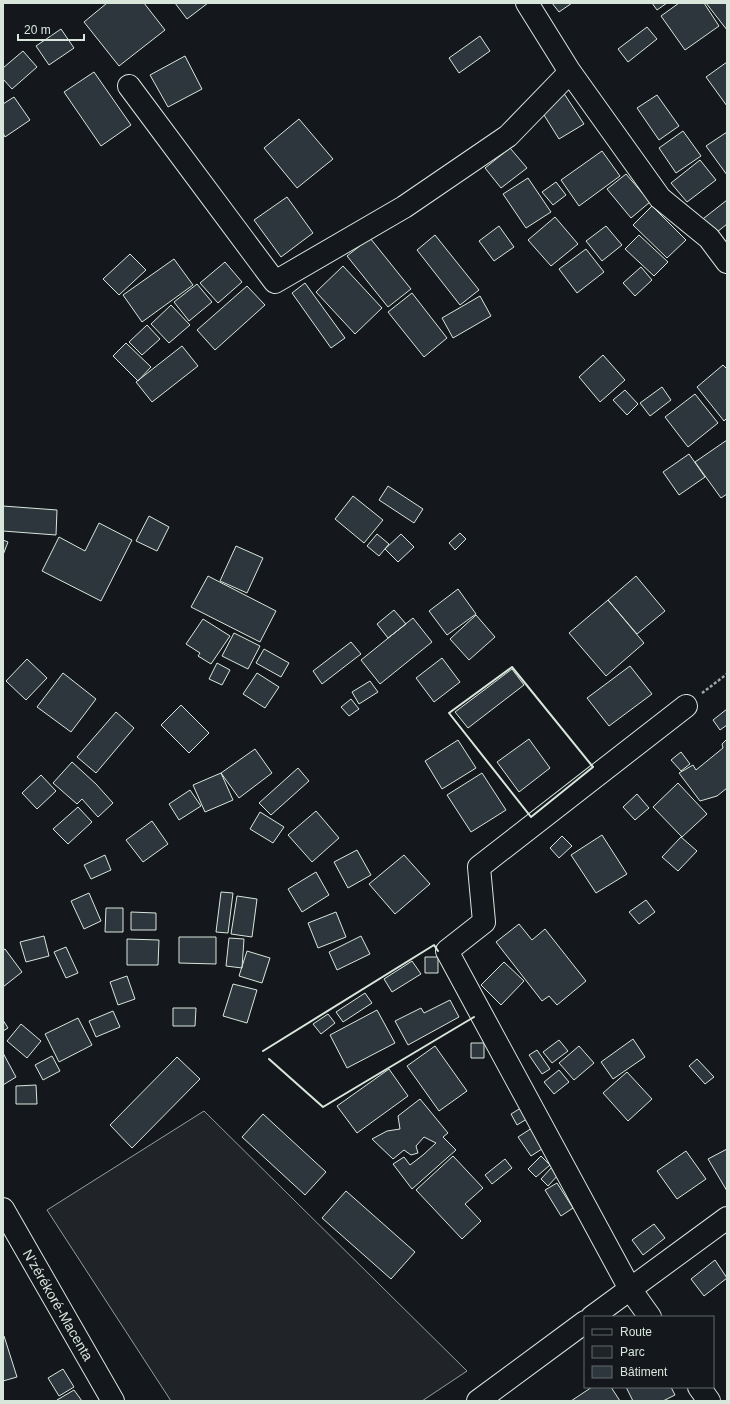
<svg xmlns="http://www.w3.org/2000/svg" width="730" height="1404" viewBox="0 0 730 1404" font-family="Arial,sans-serif">
<rect width="100%" height="100%" fill="#14181c"/>
<!-- green -->
<path fill="#202428" stroke="#939e99" d="M204 1111 467 1371 422 1401H171L47 1210Z"/>
<!-- building -->
<path fill="#2c363c" stroke="#d8e6dc" d="M107 3H144L165 30 119 66 84 22Z
M175 3H208L187 19Z
M552 3H572L559 12Z
M652 3H667L657 10Z
M679 3H704L719 26 685 50 661 16Z
M706 3H727V30Z
M647 27 657 39 628 62 618 49Z
M61 29 74 48 49 65 36 46Z
M480 36 490 51 459 73 449 58Z
M23 51 37 67 12 89 3 79V68Z
M185 56 202 89 168 107 150 75Z
M727 62V106L706 77Z
M94 72 131 125 101 146 64 92Z
M563 92 584 124 559 139 539 107Z
M657 95 679 126 659 140 637 108Z
M14 97 30 120 5 137 3 133V104Z
M299 119 333 159 297 188 264 148Z
M683 131 701 156 676 173 659 148Z
M727 132V175L706 146Z
M510 148 527 168 501 188 485 168Z
M602 151 620 176 579 206 561 180Z
M700 160 716 180 687 202 671 183Z
M626 174 650 202 631 218 607 189Z
M528 178 551 212 526 228 503 194Z
M556 182 566 195 553 205 542 192Z
M287 197 313 233 281 257 254 220Z
M727 200V224L711 237 699 222Z
M652 206 686 240 667 258 633 225Z
M555 217 578 244 551 266 528 240Z
M499 226 514 247 494 261 479 241Z
M606 226 622 245 602 261 586 241Z
M435 235 479 290 460 305 417 250Z
M639 235 668 262 654 276 625 249Z
M370 238 411 289 388 307 347 256Z
M586 249 604 272 577 293 559 269Z
M130 254 146 270 119 295 103 279Z
M174 259 193 285 142 322 123 295Z
M225 262 242 282 218 303 200 283Z
M343 266 382 308 355 334 316 292Z
M641 267 652 280 635 296 623 283Z
M305 283 345 338 331 348 292 293Z
M197 284 212 302 189 321 174 302Z
M247 286 265 305 215 350 197 330Z
M412 293 447 338 424 357 388 312Z
M480 296 491 316 453 338 442 318Z
M171 305 190 325 169 343 151 324Z
M147 325 160 339 142 355 129 342Z
M126 343 151 367 138 381 113 356Z
M182 346 198 366 152 402 136 382Z
M603 355 625 380 600 402 579 377Z
M723 365 727 369V418L724 421 697 387Z
M662 387 671 400 650 416 640 403Z
M625 390 638 404 627 415 613 400Z
M695 394 718 423 688 447 665 417Z
M727 440V494L721 498 695 462Z
M689 454 705 477 679 495 663 472Z
M388 486 423 509 414 523 379 500Z
M353 496 383 520 364 543 335 519Z
M3 506 57 510 56 535 3 531Z
M149 516 169 527 157 551 136 541Z
M99 523 132 540 101 601 42 571 59 537 85 551Z
M460 533 466 539 455 550 449 543Z
M377 534 389 544 379 556 367 546Z
M401 534 414 547 398 562 385 549Z
M3 540 8 542 3 555Z
M236 546 263 558 247 593 220 581Z
M208 576 276 611 260 642 191 607Z
M636 576 665 611 637 634 608 600Z
M458 589 476 614 447 635 429 611Z
M608 600 644 643 606 676 569 633Z
M394 610 406 624 388 638 377 624Z
M476 615 495 637 469 660 450 639Z
M413 618 432 642 380 684 361 660Z
M203 619 230 636 211 664 198 656 200 653 186 644Z
M234 633 260 646 248 669 222 656Z
M351 642 361 654 322 684 313 671Z
M264 649 289 663 281 677 256 663Z
M442 658 460 682 434 702 416 678Z
M27 659 47 678 26 700 6 681Z
M217 663 230 670 222 685 209 679Z
M630 666 652 694 609 726 587 698Z
M512 669 524 685 468 728 455 712Z
M63 673 96 699 71 732 37 707Z
M257 673 279 687 265 708 243 694Z
M370 681 378 692 359 704 352 692Z
M351 699 359 709 349 716 341 707Z
M181 705 209 733 189 753 161 725Z
M727 709V725L720 730 713 720Z
M116 712 134 728 96 773 77 757Z
M529 739 550 768 519 792 497 762Z
M727 739V788L717 796 700 801 679 773 693 765 696 770 723 748 722 744Z
M458 740 476 768 442 789 425 761Z
M255 749 272 773 239 798 221 773Z
M681 752 690 764 681 771 671 760Z
M72 762 96 784 113 803 98 817 82 799 77 804 53 783Z
M298 768 309 781 271 815 259 803Z
M221 773 233 800 205 812 193 785Z
M482 773 506 810 471 832 447 795Z
M41 775 56 791 37 809 22 793Z
M678 783 707 814 682 837 653 807Z
M190 790 201 806 179 820 169 804Z
M637 794 649 808 635 820 623 807Z
M78 807 92 822 68 844 53 829Z
M316 811 339 838 312 862 288 835Z
M260 812 284 827 273 843 250 829Z
M152 821 168 844 143 862 126 840Z
M602 835 627 874 596 893 571 855Z
M562 836 572 846 559 858 550 848Z
M681 837 697 851 678 871 662 857Z
M357 850 371 875 348 888 334 862Z
M105 855 111 870 91 879 84 865Z
M404 855 430 884 395 914 369 884Z
M316 872 329 895 302 912 288 889Z
M221 892 233 893 228 933 216 932Z
M89 893 101 921 84 929 71 901Z
M237 896 257 899 252 937 231 934Z
M646 900 655 912 639 924 629 912Z
M106 908H123V932H105Z
M131 912 156 913V930H131Z
M336 912 346 937 318 948 308 923Z
M519 924 532 940 545 929 586 981 557 1005 549 996 542 1001 496 942Z
M44 936 49 956 26 962 20 942Z
M361 936 370 954 337 970 329 952Z
M179 937H216V964L179 963Z
M229 938 244 939 242 968 226 966Z
M127 939 159 940 158 965H127Z
M66 947 78 973 66 978 54 952Z
M5 949 22 972 3 987V950Z
M247 951 270 958 262 983 239 976Z
M425 957H438V973H425Z
M412 961 421 974 392 992 384 979Z
M504 962 524 981 501 1005 481 985Z
M127 976 135 999 118 1005 110 982Z
M233 984 257 990 247 1023 223 1016Z
M365 993 372 1003 343 1022 336 1012Z
M450 1000 459 1017 408 1045 395 1021 421 1008 424 1013Z
M173 1008H196L195 1026H173Z
M377 1010 395 1043 347 1068 330 1035Z
M113 1011 120 1027 96 1037 89 1021Z
M328 1014 335 1023 321 1034 313 1024Z
M78 1018 92 1045 59 1062 45 1034Z
M3 1020 8 1028 3 1031Z
M21 1024 41 1041 27 1058 7 1041Z
M633 1039 645 1057 613 1079 601 1062Z
M559 1040 568 1051 552 1063 543 1052Z
M471 1043H484V1058H471Z
M435 1046 467 1091 439 1111 407 1066Z
M579 1046 594 1063 574 1080 559 1063Z
M537 1050 550 1069 542 1074 529 1055Z
M3 1053 16 1077 3 1085Z
M52 1056 60 1071 43 1080 35 1065Z
M177 1057 200 1079 132 1148 110 1125Z
M697 1059 714 1077 705 1084 689 1066Z
M389 1069 408 1096 357 1133 337 1106Z
M559 1070 569 1082 554 1094 544 1082Z
M627 1072 652 1099 628 1121 603 1093Z
M36 1085 37 1104H16V1086Z
M420 1099 448 1133 443 1137 456 1150 412 1189 393 1164 404 1157 410 1165 423 1155 436 1143 424 1137 416 1146 418 1153 411 1155 404 1150 393 1159 372 1139 387 1131 400 1129 398 1116Z
M524 1106 530 1117 517 1125 511 1114Z
M263 1114 326 1172 305 1195 242 1137Z
M535 1126 548 1145 531 1156 518 1137Z
M727 1149V1191L708 1159Z
M686 1151 706 1179 677 1199 657 1171Z
M453 1156 483 1188 465 1204 481 1221 462 1239 416 1190Z
M541 1156 550 1165 536 1177 528 1169Z
M505 1159 512 1168 492 1184 485 1175Z
M552 1167 559 1174 548 1186 541 1179Z
M557 1183 573 1208 561 1216 545 1190Z
M346 1191 415 1252 391 1279 322 1218Z
M654 1224 665 1238 643 1255 632 1240Z
M715 1260 727 1278 704 1296 691 1279Z
M3 1336H4L17 1377 3 1381Z
M63 1369 74 1387 59 1396 48 1378Z
M592 1387H611L620 1401H571Z
M626 1387H671L675 1395 663 1401H633Z
M74 1390 82 1401H57V1400Z"/>
<g fill="none" stroke-linecap="round" stroke-linejoin="round">
<!-- minor casing -->
<g stroke="#d8e6dc" stroke-width="24">
<path id="minor" d="M527 3 570 72 660 198 709 238 727 262
M129 86 275 282 404 207 508 136 570 72
M592 1317 727 1218
M650 1317 630 1289 447 951 484 922 479 867 686 706
M699 1387 709 1401
M478 1401 585 1322"/>
</g>
<!-- highway casing -->
<g stroke="#d8e6dc" stroke-width="24">
<path id="highway" d="M3 1209 113 1401"/>
</g>
<!-- path -->
<path stroke="#9da8a2" stroke-width="2.5" stroke-dasharray="3 2" stroke-linecap="butt" d="M702 693 727 674"/>
<!-- minor -->
<use href="#minor" stroke="#14181c" stroke-width="22"/>
<!-- highway -->
<use href="#highway" stroke="#14181c" stroke-width="22"/>
<!-- wall -->
<path stroke="#d8e6dc" stroke-width="2" d="M512 667 593 767 531 817 449 713Z
M263 1051 434 945 438 951
M269 1059 323 1107 474 1017"/>
</g>
<g text-anchor="middle" dominant-baseline="central" stroke-width="3" stroke-linejoin="round" paint-order="stroke">
<!-- street labels -->
<g font-size="14" fill="#d8e6dc" stroke="#14181c">
<text transform="translate(58 1305) rotate(60)">N'zérékoré-Macenta</text>
</g>
</g>
<!-- border -->
<rect width="730" height="1404" fill="none" stroke="#d8e6dc" stroke-width="8"/>
<!-- legend -->
<rect x="584" y="1316" width="130" height="72" fill="#14181c" stroke="#626a69"/>
<rect x="592" y="1329" width="20" height="6" fill="#14181c" stroke="#626a69"/>
<text x="620" y="1336" font-size="12" fill="#d8e6dc">Route</text>
<rect x="592" y="1346" width="20" height="12" fill="#202428" stroke="#626a69"/>
<text x="620" y="1356" font-size="12" fill="#d8e6dc">Parc</text>
<rect x="592" y="1366" width="20" height="12" fill="#2c363c" stroke="#626a69"/>
<text x="620" y="1376" font-size="12" fill="#d8e6dc">Bâtiment</text>
<!-- scale -->
<path d="M18 34v6h66v-6" fill="none" stroke="#d8e6dc" stroke-width="2"/>
<text x="24" y="34" font-size="12" fill="#d8e6dc" stroke="#14181c" stroke-width="3" paint-order="stroke">20 m</text>
</svg>
